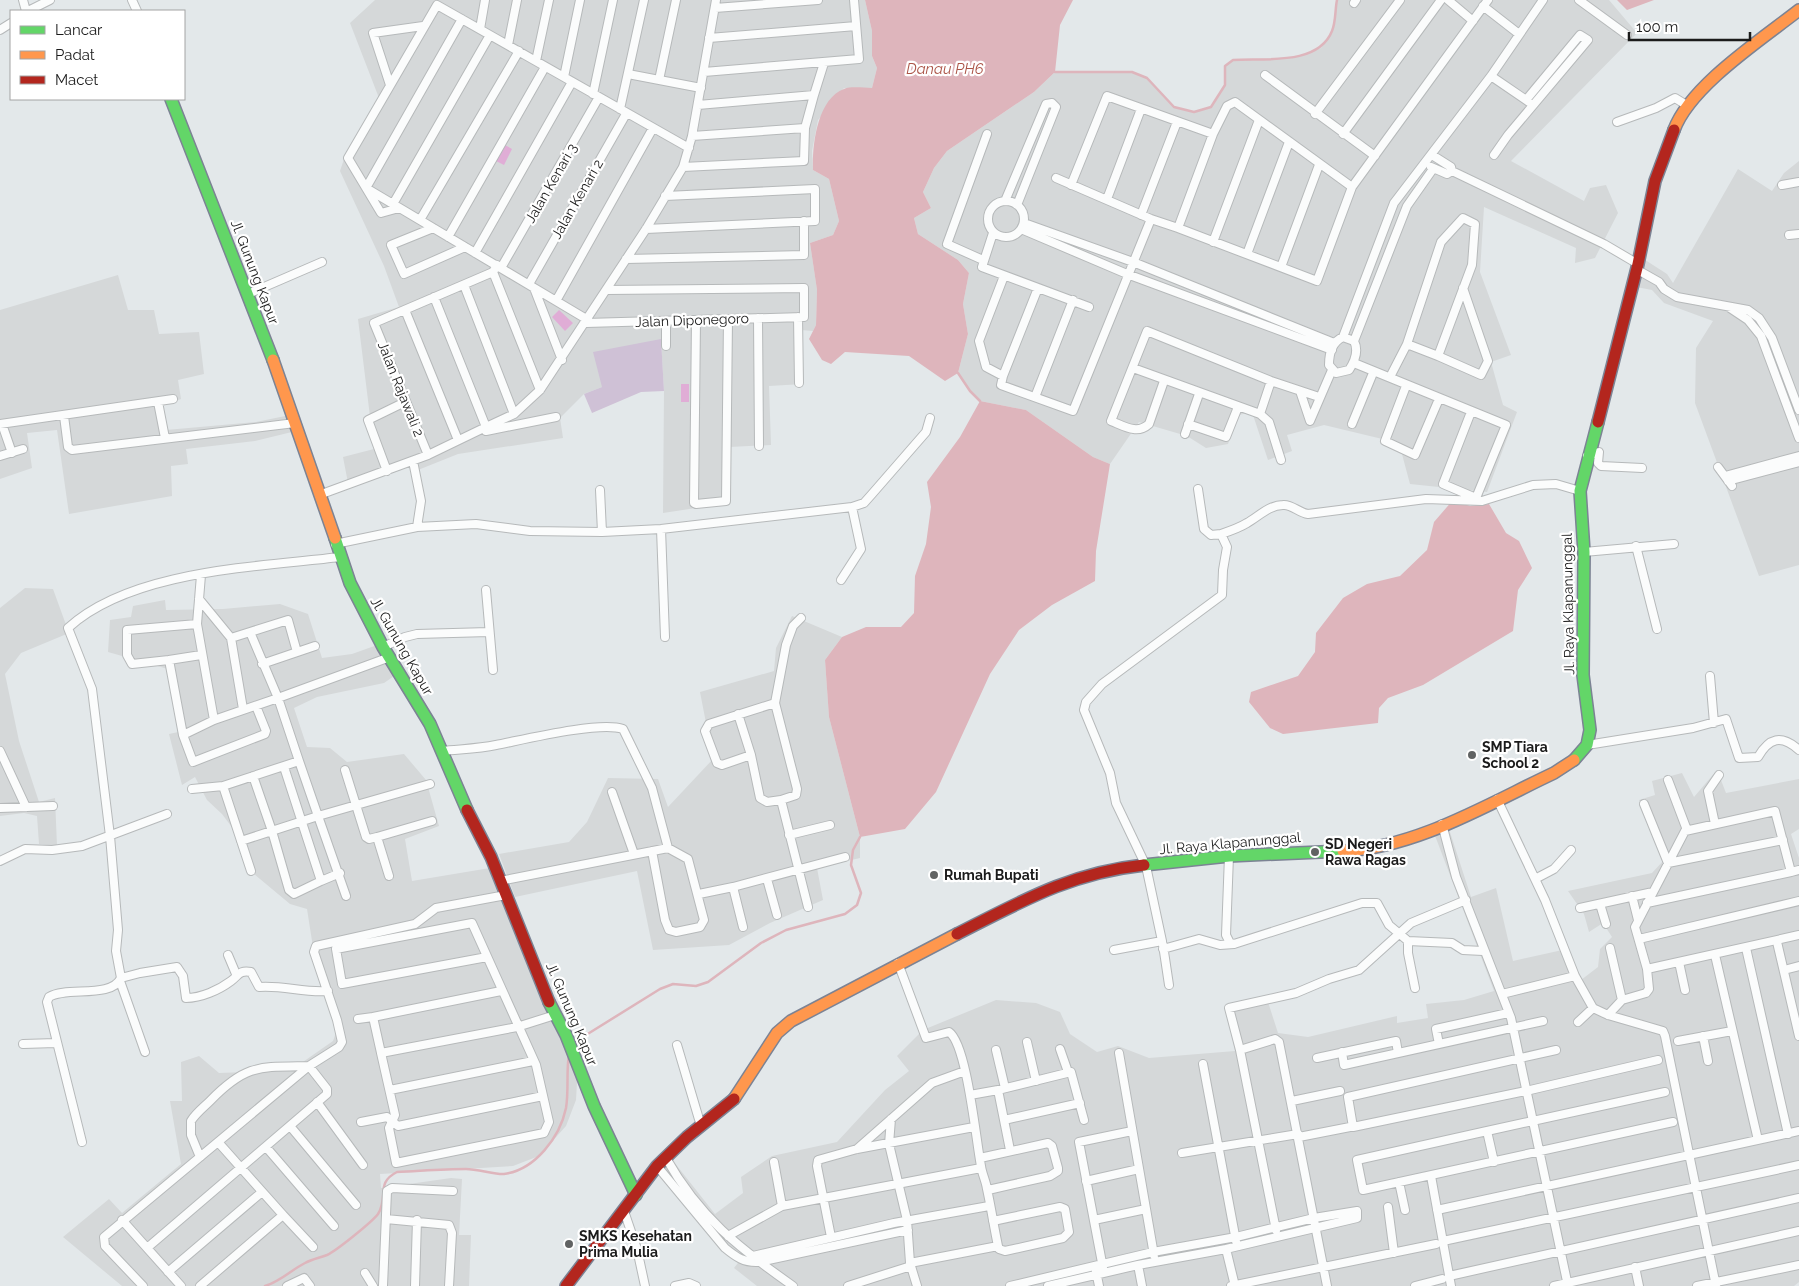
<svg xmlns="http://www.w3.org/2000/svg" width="1799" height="1286" viewBox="0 0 1799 1286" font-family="Raleway,sans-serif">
<rect width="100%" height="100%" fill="#e3e8ea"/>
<!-- residential -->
<path fill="#d5d8d9" d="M375 0H865L872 31V56L877 68 872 88H844L818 120 812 151 813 170 829 179 839 221 833 235 810 243 817 290 816 325 813 331 801 330 803 384 769 386 771 445 729 447V503L663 513 664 391 661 340 602 387 584 394 560 418 563 438 458 454 418 470 415 459 348 483 343 457 374 449 358 319 399 307 384 266 340 171 344 159 379 98 350 23Z
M1337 0H1609L1637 33 1511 161 1584 201 1590 188 1606 185 1618 213 1595 258 1575 263 1576 248 1484 207 1480 272 1511 355 1491 362 1503 405 1517 412 1487 492 1410 484 1399 443 1324 425 1287 435 1292 451 1268 460 1252 412 1239 415 1228 444 1206 448 1187 436 1139 422 1110 464 1093 457 1026 410 980 401 970 391 958 373 968 334 963 304 969 273 958 260 918 234 914 218 931 208 923 192 934 168 947 151 1034 92 1055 72H1132L1147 78 1174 107 1194 112 1211 107 1225 85V66L1233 60 1297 57 1321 48 1333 30Z
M1799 161V565L1759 576 1695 403 1696 348 1713 321 1664 303 1652 290 1631 286 1639 256 1667 274 1673 283 1738 169 1772 191 1784 173Z
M118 275 128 310H154L159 334 199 332 204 374 178 380 181 399 162 406 166 430 256 422 290 415 296 431 255 441 186 449 188 464 171 466 172 496 69 514 57 430 27 433 32 468 0 479V310Z
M25 588 53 589 69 633 21 653 5 674 19 741 39 802 55 798 57 846 39 844 37 816 24 813 0 816V608Z
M165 600 166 610 223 609 280 604 308 614 322 658 352 654 380 644 397 674 384 683 317 697 294 708 307 747 330 748 347 762 404 754 426 780 439 826 405 839 412 881 490 868 578 1065 576 1100 566 1126 539 1156 513 1166 380 1174 381 1188 451 1178 462 1179 459 1235H471L469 1286H122L63 1237 109 1199 122 1213 181 1164 170 1101H182L181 1062 199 1056 219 1073 246 1072 300 1064 333 1041 337 1030 315 960 307 909 290 904 254 874 246 846 222 814 207 800 195 777 182 785 169 734 183 731 168 669 108 652 110 620 131 617 133 606Z
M792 616 842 637 825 660 829 717 860 837V858L817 868 823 900 770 923 729 945 653 950 637 871 515 897 499 854 569 842 587 822 608 778 658 779 668 807 713 759 700 692 774 671 776 648Z
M1717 770 1726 793 1799 779V829L1791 834 1799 858V1282L1794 1286H757L734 1268 741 1259 702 1225 658 1166 670 1157 715 1214 743 1193 741 1177 772 1156 837 1142 885 1090 909 1071 897 1056 923 1030 996 1000 1036 1003 1060 1012 1070 1034 1097 1052 1118 1046 1149 1058 1235 1051 1227 1011 1268 1002 1278 1033 1308 1037 1397 1016V1023L1428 1018 1426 1004 1464 1000 1494 991 1434 833 1449 829 1471 897 1496 888 1513 961 1567 949 1581 980 1598 967 1600 949 1612 937 1603 923 1589 932 1584 914 1568 891 1652 873 1663 861 1639 800 1655 795 1652 781 1682 773 1694 797Z"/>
<!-- cemetery -->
<path fill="#cfc1d6" d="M661 339 664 391 641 392 592 413 584 394 602 387 593 352Z"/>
<!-- pitch -->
<path fill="#e0add6" d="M505 145 512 149 504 165 496 161Z
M559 310 573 323 565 331 552 317Z
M681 384H689V402H681Z"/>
<!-- water -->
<path fill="#deb5bc" d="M865 0H1073L1060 25 1055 72 1034 92 947 151 934 168 923 192 931 208 914 218 918 234 958 260 969 273 963 304 968 334 958 373 945 381 909 356 845 352 831 364 822 360 809 339 816 325 817 290 810 243 833 235 839 221 829 179 813 170C812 146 817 99 844 89 851 86 864 88 872 88L877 68 872 56V31Z
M1617 0H1654L1627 10Z
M980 401 1026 410 1093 457 1110 464 1096 551 1095 581 1052 605 1019 630 990 674 936 792 905 829 860 837 829 717 825 660 842 637 866 627H901L914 613 915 576 926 544 931 507 927 482 960 437Z
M1453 500 1470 506 1489 504 1506 533 1519 541 1532 568 1518 590 1513 631 1423 685 1388 698 1379 708 1378 723 1283 734 1270 728 1249 702 1251 692 1298 676 1315 652 1316 633 1343 598 1367 584 1400 576 1427 550 1434 522Z"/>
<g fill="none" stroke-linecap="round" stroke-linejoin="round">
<!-- stream -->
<path stroke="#deb5bc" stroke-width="2.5" d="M1055 72H1132L1147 78 1174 107 1194 112 1211 107 1225 85V66L1233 60C1264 58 1318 66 1332 31 1336 22 1335 9 1337 0
M958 373 970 391 980 401
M574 1045 586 1035 660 989 673 984 696 986 708 982 761 943 786 930 845 914 857 905 861 893 851 865 853 850 860 837
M265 1286C281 1281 291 1270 305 1263 312 1259 319 1258 327 1255 336 1251 372 1222 378 1214 389 1197 375 1183 397 1172 420 1171 443 1169 466 1169 477 1169 497 1175 504 1174 535 1170 560 1137 566 1108 569 1090 566 1072 569 1054"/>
<!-- street casing -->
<g stroke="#b6b9ba" stroke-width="10">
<path id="street" d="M23 0 26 11
M132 0 137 11
M1448 0 1473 21
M1579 0 1627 35
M1354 3 1356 0
M1483 6 1519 34
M715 8 818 0
M28 11 50 0
M480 29 485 0
M0 30 11 23
M709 38 856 26
M508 45 517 0
M536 61 549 0
M704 72 859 59 854 0
M628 74 701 88
M1265 75 1375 156
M1491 76 1529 102
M564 77 580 0
M659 80 676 0
M390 85 373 33 423 26
M593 94 613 0
M698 105 814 95 824 63
M620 109 644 0
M1315 114 1400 0
M1617 122 1656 108 1675 98 1688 106
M805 128 814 95
M1343 134 1441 0
M1432 155 1451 167 1452 171 1604 244 1638 264
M1494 155 1508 135 1588 40 1580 35 1526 100
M683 167 804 161 805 128 692 136
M1431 167 1447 174 1452 171
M1056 178 1151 219 1178 228 1213 134 1227 106 1235 102 1352 187 1488 0
M1071 185 1107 96 1213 134
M1782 185 1799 182
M1107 199 1141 109
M1005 201 1046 104 1052 103 1056 107 1017 205
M988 219a18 18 0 1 1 36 0a18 18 0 1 1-36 0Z
M393 204 490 35
M399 208 381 213 366 188 462 19
M1141 215 1177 122
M420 220 519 51
M1024 223 1133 262 1334 343
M433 228 391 245 404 274 465 247
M1178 228 1317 281 1352 187
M646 229 815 221V189L665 196
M1021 229 1127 274 1332 350
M993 233 982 267 1089 307
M1789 235 1799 234
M448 237 545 67
M1213 242 1259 120
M475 253 572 82
M1247 254 1289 142
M626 259 804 255V221
M983 260 947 244 987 134
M1281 267 1319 165
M501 268 599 97
M1636 269 1659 282 1664 289 1677 297 1748 310 1759 318 1772 338 1799 410
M493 272 540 390
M529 284 626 114
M464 285 514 414
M534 288 562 360
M1038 288 1003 376 1001 385 1073 411 1151 219
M248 294 322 262
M434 297 486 427
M556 301 653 128
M1730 308 1748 320 1761 336 1799 438
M405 310 458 440
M798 317 799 383
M758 318 759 446
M588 320 366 188 348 158 437 5 689 148
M696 320 694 503 696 504 726 501 728 319
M586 323 804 317V288L606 290
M1343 337 1354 341C1359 351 1355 361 1349 370L1336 373 1329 365C1329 354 1332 342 1343 337L1394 203 1491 76 1543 0
M1354 341 1407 206 1433 169
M666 346V321
M1438 356 1481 375 1488 361 1463 288
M1354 363 1506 425 1476 498 1443 484 1471 412
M1133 368 1260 414 1269 422 1281 460
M1003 376 986 367 979 341 1004 276
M1390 377 1407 344 1441 242 1463 218 1475 224 1472 265 1438 356 1407 344
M1164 381 1149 424C1137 435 1124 426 1111 421L1147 331 1271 381 1319 397
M1406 386 1385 441 1415 455 1439 399
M1300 391 1310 421 1332 370
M1035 397 1073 300
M158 402 165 438
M1260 414 1271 381
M64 416 68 447 72 450 295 423
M0 424 173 399
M2 424 12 453
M1188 424 1226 437 1238 407
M1352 424 1373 373
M486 431 556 417
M1185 434 1199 394
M428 455 374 323 493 272 497 265
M0 456 23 449
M1587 456 1599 452 1598 463 1601 466 1642 468
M413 461 421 501 417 527
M1718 467 1732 486
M387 471 368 420 405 402
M1725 476 1799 456
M1728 481 1799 462
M1198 489 1204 529 1211 535 1221 534
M600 490 602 532
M319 495 428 455 486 427 514 414 540 390 646 229 683 167 692 136 716 0
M661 529 665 637
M335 544 417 527 476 524 530 531 602 532 661 529 852 507 864 503 872 494 926 432 930 418
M1636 546 1657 629
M1584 552 1674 544
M201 575 197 624 127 630V655L132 664 169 660 183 735 193 762 265 734 266 731 256 706
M841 580 861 549 852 507
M486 590 493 670
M199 599 231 638 243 709
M197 624 214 720
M250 632 288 620 297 652
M383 647 405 637 417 634 489 632
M169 660 201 655
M262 664 315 646
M1710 676 1714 723
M775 703 709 724 705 731 717 763 722 765 751 755 760 798 767 802 781 800 808 907
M738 714 751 755
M183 735 214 720 278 698 250 632 231 638
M1587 745 1693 728 1726 719 1739 758 1758 757C1769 738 1781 734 1799 750
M0 751 26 807
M442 751C459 749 478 749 496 745 522 740 599 721 623 729L652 788 668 848
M299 761 278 698 390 657
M284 767 321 881 340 873
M345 770 366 837 369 839 377 837 389 876
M253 776 272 831 289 890 294 894 321 881
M1668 780 1687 830
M223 786 251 871
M192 789 223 786 299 761 318 816 241 841
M612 792 634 854
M1497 799 1545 900 1575 976 1593 1008 1608 1015 1663 1031 1665 1036 1716 1286
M781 800 796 795 797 789 775 703 786 645 793 626 801 618
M1644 804 1668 863 1783 840
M0 808 53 806
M1442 824 1456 877 1511 1018 1568 1286
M1715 824 1708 791 1719 775
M789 835 830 825
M377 837 432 821
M1229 856 1226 935 1230 943 1234 944 1362 903H1377L1389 925 1408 941 1452 943 1463 950 1483 951
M0 861 25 849 52 850 82 846 167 814
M767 879 777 915
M1535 879 1554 869 1571 850
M500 881 668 848 688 859 704 920 700 927 676 932 669 930 665 920 652 851
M699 894 733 887
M346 896 318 816 430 784
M1632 896 1638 920
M1647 903 1791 872
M1600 904 1606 924
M1580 908 1653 892
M743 927 733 887 845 857
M1639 939 1799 901
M1408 941V953L1415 988
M1777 942 1799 1036
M1163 945 1169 985
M1610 948 1622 1000
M1746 948 1788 1134
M1163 949 1199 939 1220 945 1234 944
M1114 950 1162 941 1146 866 1116 803 1110 773 1084 710 1086 702 1102 684 1222 595 1223 570 1227 547 1221 534C1230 531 1239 528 1247 523 1258 517 1269 505 1283 505 1292 504 1299 513 1308 514L1426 499 1482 501 1533 485 1556 484 1580 491
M228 955 236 974
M1715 955 1758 1140
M1679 962 1685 990
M898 963 926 1038 949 1032C967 1044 976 1141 981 1166 982 1174 986 1181 987 1189 991 1207 994 1227 998 1246L999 1249 1005 1251 1063 1238 1069 1232 1065 1209 1060 1207 993 1221
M1647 969 1799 935
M1784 970 1799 966
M121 978 140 973 177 967 183 976 186 998C201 998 219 990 231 981 239 975 239 970 251 972L259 987C283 985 304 993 328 991
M120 981 145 1052
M501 991 373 1017 381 1053 517 1027 555 1015
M1502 994 1575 976
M1608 1015 1622 1000 1646 993 1649 989 1647 969 1635 927 1685 831 1775 811 1791 872 1799 870
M358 1019 373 1017
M1578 1022 1593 1008
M1703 1036 1708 1061
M1678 1041 1732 1031
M1027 1042 1036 1081
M23 1044 56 1043
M1439 1044 1436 1029 1508 1013
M677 1045 701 1126
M1060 1049 1068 1072
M996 1050 1005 1088
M1240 1050 1275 1039 1279 1042 1327 1286
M1556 1050 1348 1097 1353 1127 1526 1091 1658 1060
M1342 1052 1344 1065 1543 1021
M381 1053 395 1115 389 1128 396 1163 544 1133 549 1122 536 1065 472 923 336 949 342 984 487 957
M1119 1053 1154 1255
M1317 1058 1396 1041 1398 1053
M1203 1064 1236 1241
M390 1090 533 1061
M998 1090 1071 1072 1084 1120
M970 1095 998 1090 1010 1150
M1292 1101 1340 1091
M317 1102 363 1165
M891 1119 889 1144 907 1220 910 1263 917 1286
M1004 1120 1080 1103
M361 1122 387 1117 398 1126 543 1096
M290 1126 356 1205
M1487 1131 1665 1092
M1299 1137 1350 1127
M82 1142 47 1002 49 997C67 986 111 999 121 978L116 951 118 930 110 836 92 689 68 628C131 570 258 567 340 557
M266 1147 334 1226
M857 1149 932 1083 965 1071
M1182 1153 1298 1134
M666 1158C699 1217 739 1248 793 1286
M980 1158 1048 1143 1052 1146 1058 1168V1171L1050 1176 988 1190
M774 1162 782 1206
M1494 1162 1487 1131 1357 1160 1363 1190 1673 1122
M657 1166 725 1248C736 1257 744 1263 759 1262L908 1230
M1431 1176 1451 1286
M1086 1181 1139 1169
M1399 1182 1405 1210
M1388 1207 1394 1253
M1437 1210 1799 1131
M624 1211 637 1249 645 1286
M283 1215 313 1247
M386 1219 449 1225 452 1233 449 1286
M122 1220 181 1286
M1094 1220 1146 1209
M1276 1230 1240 1050 1229 1008 1296 993 1329 979 1359 970 1411 923 1466 900
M728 1236 782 1206 981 1168
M831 1237 817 1166 818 1160 857 1149 974 1127
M1443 1241 1799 1165
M147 1248 327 1094V1089L309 1066C259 1067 246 1064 210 1101 204 1107 196 1113 191 1121V1135L200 1157
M1226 1249 1235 1286
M753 1256 894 1223 989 1206
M910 1263 998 1246
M1138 1265 1142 1286
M1635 1267 1639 1286
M1103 1268 1079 1142 1132 1131
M1096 1271 1099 1286
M168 1272 262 1192
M365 1273 373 1286
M1449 1276 1799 1198
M143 1286 105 1246 104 1237 309 1066 339 1047 342 1042 337 1020 314 952 316 946 415 924 436 908 506 895
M200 1286 283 1215 218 1142
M287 1286 304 1278 310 1286
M383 1286 387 1191 392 1188 453 1191
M415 1286 417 1220
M675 1286 689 1283 696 1286
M848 1286 911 1266
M1010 1286 1153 1252 1236 1237 1314 1218 1357 1211V1218L1226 1249 1138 1265 1048 1286
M1231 1286 1436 1244
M1415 1286 1442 1279
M1554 1286 1799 1231
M1697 1286 1799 1265"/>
</g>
<!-- fast casing -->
<g stroke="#7c8394" stroke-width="14">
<path id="fast" d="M171 99 273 360
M335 538 350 583 383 647 430 724 467 810
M1574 760 1587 745 1590 730 1583 675 1584 552 1580 491 1598 422
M1144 865 1229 856 1343 851
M549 1002 566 1035 594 1106 636 1195"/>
</g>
<!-- slow casing -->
<g stroke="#7c8394" stroke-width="14">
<path id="slow" d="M1674 130C1690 86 1762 39 1799 10
M273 360 335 538
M1343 851C1416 848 1488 804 1554 773L1574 760
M734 1099 777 1033 791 1021 957 934"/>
</g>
<!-- jam casing -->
<g stroke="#7c8394" stroke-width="14">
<path id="jam" d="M1598 422 1638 264 1655 181 1674 130
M467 810 491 857 549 1002
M957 934C1022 901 1070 873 1144 865
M566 1286 657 1166 687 1137 734 1099"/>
</g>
<!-- street -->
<use href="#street" stroke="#fbfcfc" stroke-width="8"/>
<!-- fast -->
<use href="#fast" stroke="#63d668" stroke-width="11"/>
<!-- slow -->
<use href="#slow" stroke="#ff974d" stroke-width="11"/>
<!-- jam -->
<use href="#jam" stroke="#b3261e" stroke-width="11"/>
</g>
<!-- markers -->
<g fill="#616363" stroke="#fff" stroke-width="2">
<circle cx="1472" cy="755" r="5"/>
<circle cx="1315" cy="852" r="5"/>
<circle cx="934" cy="875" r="5"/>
<circle cx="569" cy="1244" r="5"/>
</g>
<g text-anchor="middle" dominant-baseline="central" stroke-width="4.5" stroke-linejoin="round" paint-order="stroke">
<!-- street labels -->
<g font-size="14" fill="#1b1b1b" stroke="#fff">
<text transform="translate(551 183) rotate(-60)">Jalan Kenari 3</text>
<text transform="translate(577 199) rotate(-60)">Jalan Kenari 2</text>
<text transform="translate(255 272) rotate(69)">Jl. Gunung Kapur</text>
<text transform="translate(692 320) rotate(-2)">Jalan Diponegoro</text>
<text transform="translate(401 389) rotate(68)">Jalan Rajawali 2</text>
<text transform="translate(1568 604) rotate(-91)">Jl. Raya Klapanunggal</text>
<text transform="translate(402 646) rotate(60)">Jl. Gunung Kapur</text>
<text transform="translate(1230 843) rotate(-5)">Jl. Raya Klapanunggal</text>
<text transform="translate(572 1014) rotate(67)">Jl. Gunung Kapur</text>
</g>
<!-- poi labels -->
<g font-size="14" font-weight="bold" fill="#1b1b1b" stroke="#fff" text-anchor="start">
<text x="1482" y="747">SMP Tiara<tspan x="1482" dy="16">School 2</tspan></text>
<text x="1325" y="844">SD Negeri<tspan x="1325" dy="16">Rawa Ragas</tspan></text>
<text x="944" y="875">Rumah Bupati</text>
<text x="579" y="1236">SMKS Kesehatan<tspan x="579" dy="16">Prima Mulia</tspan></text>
</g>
<!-- water labels -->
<g font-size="15" font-style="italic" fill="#ab5447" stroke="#fff">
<text x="945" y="69">Danau PH6</text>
</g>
</g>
<!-- legend -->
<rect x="10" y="10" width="175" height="90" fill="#ffffff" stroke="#a4a4a4"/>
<rect x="20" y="26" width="25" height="8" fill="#63d668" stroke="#a4a4a4"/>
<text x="55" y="35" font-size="15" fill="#1b1b1b">Lancar</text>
<rect x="20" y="51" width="25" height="8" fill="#ff974d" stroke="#a4a4a4"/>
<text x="55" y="60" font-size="15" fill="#1b1b1b">Padat</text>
<rect x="20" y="76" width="25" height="8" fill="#b3261e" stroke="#a4a4a4"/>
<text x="55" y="85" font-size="15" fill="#1b1b1b">Macet</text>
<!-- scale -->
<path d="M1629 32v8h121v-8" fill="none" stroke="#1b1b1b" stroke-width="2.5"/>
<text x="1636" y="32" font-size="15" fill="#1b1b1b" stroke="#ffffff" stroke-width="4" paint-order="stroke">100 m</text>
</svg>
